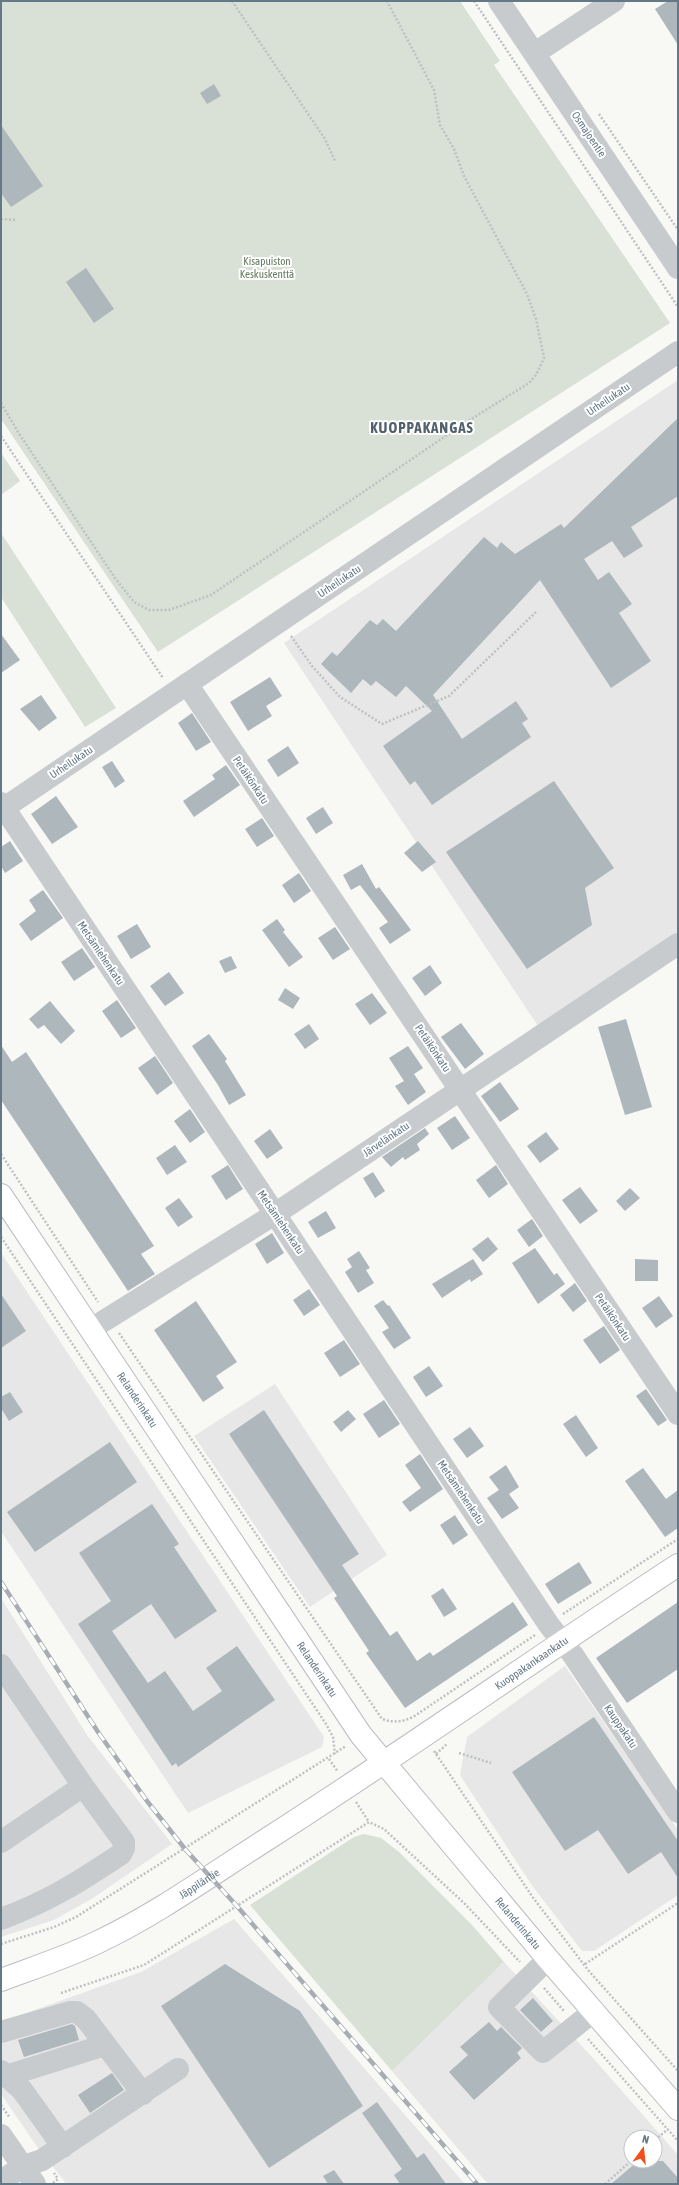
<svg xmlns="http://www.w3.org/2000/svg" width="679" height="2185" viewBox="0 0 679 2185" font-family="'Asap Condensed',sans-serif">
<rect width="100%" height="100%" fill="#f8f8f5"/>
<!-- built -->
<path fill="#e6e7e6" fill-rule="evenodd" d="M678 380V932L538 1026 284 643Z
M1 1253 324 1737 322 1747 188 1813 1 1531Z
M275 1384 387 1555 310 1607 194 1436Z
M1 1598 87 1735 172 1844 93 1898 54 1920 1 1937Z
M565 1666 678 1830V1895L594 1951H582L531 1884 460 1775 467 1737Z
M234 1919 378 2084 465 2184H63L65 2182 38 2148 1 2094V2022L141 1972Z
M504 1962 593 2058 678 2155V2184H488L392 2071ZM631 2137H655V2161H631Z"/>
<!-- green -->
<path fill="#d9e0d5" d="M1 1H460L500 61 494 65 670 323 158 652 1 419Z
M1 453 20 481 1 495Z
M1 533 116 708 85 727 1 597Z
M364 1834 381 1838 399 1852 472 1925 504 1962 392 2071 250 1905 354 1837Z"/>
<!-- building -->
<path fill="#aeb7bc" d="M668 1H678V45L655 9Z
M214 84 221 96 207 104 200 93Z
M1 125 43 186 11 207 1 193Z
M86 268 114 309 94 323 66 282Z
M678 418V496L631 527 643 546 624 558 612 541 584 559 598 580 609 572 632 604 619 613 651 661 611 688 540 580 433 695 462 739 516 701 528 719 522 723 531 737 432 805 415 781 410 785 383 746 432 711 406 686 396 697 376 681 371 686 363 679 351 693 321 664 332 652 337 656 370 620 377 625 383 619 396 631 484 537 497 548 501 542 515 554 561 524 564 528Z
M1 634 20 660 1 673Z
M270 677 282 696 266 706 272 716 248 731 230 702Z
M41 695 57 718 39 731 20 709Z
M192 713 211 742 196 751 178 723Z
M288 746 299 763 278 777 267 760Z
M112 761 125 781 115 788 102 767Z
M226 765 240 785 194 817 183 801 215 779 212 775Z
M554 781 614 868 585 888 592 925 527 969 446 852Z
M56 796 78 827 52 844 31 814Z
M323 807 333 823 316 834 306 818Z
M262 818 274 836 257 847 245 829Z
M10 841 23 861 5 873 1 866V847Z
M418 841 436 862 422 872 404 853Z
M362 864 376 889 379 887 411 930 390 944 379 928 388 922 360 885 351 890 343 875Z
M299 873 311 891 294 903 282 885Z
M43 890 63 918 31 941 19 924 36 911 29 900Z
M277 919 285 930 283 932 303 957 289 967 262 930Z
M137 924 151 947 131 959 117 936Z
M335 927 350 949 333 960 318 938Z
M82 948 95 967 74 981 61 962Z
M231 956 237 968 225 973 219 961Z
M430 965 442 983 425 996 412 978Z
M169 972 184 993 165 1006 150 986Z
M285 988 300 998 293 1009 278 1000Z
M372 993 387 1013 370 1025 355 1004Z
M117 1000 136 1028 121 1038 102 1011Z
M50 1001 75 1031 61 1044 44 1025 38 1029 29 1019Z
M626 1019 652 1107 625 1115 598 1027Z
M461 1023 484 1054 465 1069 441 1037Z
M309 1024 319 1039 305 1049 294 1034Z
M209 1034 227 1059 225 1061 246 1095 229 1105 218 1085 192 1046Z
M1 1045 12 1062 26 1052 154 1246 141 1254 155 1274 128 1291 1 1100Z
M408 1046 423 1068 414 1074 426 1092 408 1105 395 1086 404 1081 389 1058Z
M155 1056 173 1083 157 1095 138 1068Z
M500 1082 519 1109 500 1122 481 1096Z
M190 1109 205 1132 190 1143 174 1121Z
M455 1116 470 1138 452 1150 437 1128Z
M425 1128 429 1134 417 1144 420 1150 405 1160 403 1157 391 1167 382 1157Z
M270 1129 283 1148 267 1159 254 1141Z
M546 1132 559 1149 540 1163 527 1146Z
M175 1145 187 1162 167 1175 156 1158Z
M228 1165 243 1189 226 1200 211 1176Z
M496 1165 508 1184 489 1198 476 1180Z
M373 1172 385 1191 375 1198 363 1178Z
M580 1187 598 1211 580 1224 562 1200Z
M630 1188 640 1198 625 1211 616 1201Z
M179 1198 193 1217 178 1227 165 1208Z
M326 1211 336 1228 318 1238 308 1222Z
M532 1219 543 1236 529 1247 517 1230Z
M272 1233 284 1253 267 1264 255 1244Z
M488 1237 498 1249 483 1262 472 1249Z
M535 1248 554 1275 557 1273 565 1284 538 1304 512 1263Z
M359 1251 370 1268 366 1270 374 1283 358 1293 345 1272 352 1267 347 1259Z
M473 1259 483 1274 471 1282 470 1279 442 1298 432 1284Z
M635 1259 658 1260V1281H635Z
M575 1283 587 1301 573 1312 560 1295Z
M309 1289 320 1305 304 1316 293 1300Z
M1 1294 26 1331 1 1348Z
M659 1296 673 1316 656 1328 642 1308Z
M383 1300 388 1306 389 1305 411 1338 394 1349 382 1332 389 1328 374 1306Z
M196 1301 237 1362 216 1376 224 1388 203 1402 154 1330Z
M604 1326 620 1350 600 1364 583 1340Z
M344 1340 360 1364 340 1377 324 1353Z
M429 1366 443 1386 426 1397 413 1377Z
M646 1389 667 1420 658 1426 636 1396Z
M10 1392 23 1412 9 1421 1 1408V1397Z
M384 1400 400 1424 379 1438 363 1414Z
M264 1410 359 1554 342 1565 390 1636 397 1631 417 1661 430 1652 433 1656 513 1602 528 1625 405 1708 366 1653 369 1651 334 1598 337 1596 229 1434Z
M348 1410 356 1419 341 1432 333 1422Z
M576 1415 598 1448 586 1457 563 1424Z
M470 1427 484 1446 467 1458 453 1439Z
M110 1442 137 1482 35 1552 7 1512Z
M420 1454 443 1489 410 1512 402 1502 421 1488 405 1465Z
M506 1465 519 1487 509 1494 519 1508 502 1519 487 1498 499 1490 489 1477Z
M643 1468 666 1499 678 1490V1528L665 1537 625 1481Z
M152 1504 179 1544 174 1547 217 1611 175 1639 151 1604 112 1631 148 1683 165 1671 193 1711 222 1691 206 1668 237 1646 275 1700 178 1767 176 1763 172 1766 78 1624 111 1601 79 1553Z
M455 1515 468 1535 453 1545 440 1525Z
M579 1562 592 1583 558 1604 545 1584Z
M443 1588 457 1609 444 1617 431 1596Z
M678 1602V1669L627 1703 596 1658Z
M594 1717 678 1841V1878L661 1852 628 1874 598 1830 565 1851 512 1772Z
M225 1964 300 2011 363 2106 269 2168 161 2006Z
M533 1998 553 2021 541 2032 520 2010Z
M489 2022 497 2031 501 2027 522 2048 517 2053 521 2058 474 2100 449 2072 468 2055 460 2047Z
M72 2024 75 2026 79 2040 24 2057 18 2040Z
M112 2073 124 2090 90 2113 78 2095Z
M377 2102 417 2158 424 2153 446 2184H400L394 2175 402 2169 362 2113Z
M638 2161H663L678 2178V2184H611Z
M334 2170 344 2184H328L323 2176Z"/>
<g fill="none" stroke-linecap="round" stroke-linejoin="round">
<!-- major casing -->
<g stroke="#babec2" stroke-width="24">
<g id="major">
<path id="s1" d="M1 1195 361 1735 548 1959 678 2109"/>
<path id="s2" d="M1 1980C33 1968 67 1957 98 1942 159 1913 215 1872 272 1836 409 1748 542 1654 678 1565"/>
</g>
</g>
<!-- path -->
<path stroke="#bec1c3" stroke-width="2.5" stroke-dasharray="2 2" stroke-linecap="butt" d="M232 1 325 139 335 161
M474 1 678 307
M599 114 678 230
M1 219 17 220
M1 403 18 432 115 578 134 602 149 610H169L211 595 465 423 529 383 536 375 544 358 536 319 527 294 464 176 454 149 440 125 434 90 387 1
M1 436 163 678
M291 636 312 666 340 697 382 724 449 696 536 612
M1 1154 98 1302
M1 1237 326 1724 333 1737 335 1754
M119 1333 382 1719C394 1723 402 1722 413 1717L535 1635
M563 1614 678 1539
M434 1751 534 1899 588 1970 678 2071
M459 1753 491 1763
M436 1754 447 1744
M329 1759 338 1772
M356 1802 369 1822
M1 1944 54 1927 76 1917 346 1746
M585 1964 678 1903
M544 1988 564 2011
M61 1993 144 1965 369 1822 384 1829 464 1903 520 1962
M588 2039 678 2141
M1 2105 10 2118
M655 2140 668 2129
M53 2183 58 2179 54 2173
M605 2184 631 2161"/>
<!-- minor -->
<path stroke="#c7cbce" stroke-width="22" d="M499 1 678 268
M535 53 614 1
M187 684 678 1414
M1 803 549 1625 573 1655 678 1812
M1 810 678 352
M91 1329 275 1214 678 944
M1 1665 83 1786 124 1842V1848L121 1854C79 1882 49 1901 1 1919
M1 1842 83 1786
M548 1959 499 2007 543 2052 594 2011
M1 2032 70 2012H77L86 2019 143 2094
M1 2071 22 2090 63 2147
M6 2076 105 2045
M1 2135 35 2184
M1 2181 22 2167 42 2160 178 2069"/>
<!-- major -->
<use href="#major" stroke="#fff" stroke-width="22"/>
<!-- rail casing -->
<g stroke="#a7adb3" stroke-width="4.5">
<path id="rail" d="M1 1582 98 1732 147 1801 185 1849 236 1905 477 2184"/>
</g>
<!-- rail -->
<use href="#rail" stroke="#fff" stroke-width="3" stroke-dasharray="9" stroke-linecap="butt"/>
</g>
<g text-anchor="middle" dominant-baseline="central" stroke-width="4" stroke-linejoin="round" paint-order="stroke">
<!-- street labels -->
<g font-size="11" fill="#647888" stroke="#fff">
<text transform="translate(589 134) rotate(56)">Osmajoentie</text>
<text transform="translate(608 399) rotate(-34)">Urheilukatu</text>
<text transform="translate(339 581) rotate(-34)">Urheilukatu</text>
<text transform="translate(71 762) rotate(-34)">Urheilukatu</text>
<text transform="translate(251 780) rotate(56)">Petäikönkatu</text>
<text transform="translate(101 953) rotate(56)">Metsämiehenkatu</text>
<text transform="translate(433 1048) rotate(56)">Petäikönkatu</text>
<text transform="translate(386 1139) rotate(-34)">Järvelänkatu</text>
<text transform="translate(281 1222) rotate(56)">Metsämiehenkatu</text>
<text transform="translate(613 1317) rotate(56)">Petäikönkatu</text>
<text stroke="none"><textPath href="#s1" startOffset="246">Relanderinkatu</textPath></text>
<text transform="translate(461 1492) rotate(56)">Metsämiehenkatu</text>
<text stroke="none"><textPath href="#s2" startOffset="620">Kuoppakankaankatu</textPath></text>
<text stroke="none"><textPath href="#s1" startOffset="570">Relanderinkatu</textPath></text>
<text transform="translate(621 1726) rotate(56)">Kauppakatu</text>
<text stroke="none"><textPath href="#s2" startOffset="221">Jäppiläntie</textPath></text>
<text stroke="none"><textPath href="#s1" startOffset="894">Relanderinkatu</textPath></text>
</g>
<!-- park labels -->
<g font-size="11" fill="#657a60" stroke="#fff">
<text x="267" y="261">Kisapuiston<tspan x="267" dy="13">Keskuskenttä</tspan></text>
</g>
<!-- district labels -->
<g font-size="15" font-weight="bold" letter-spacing="1" fill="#53616d" stroke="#fff">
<text x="422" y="427">KUOPPAKANGAS</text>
</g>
</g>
<!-- border -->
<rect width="679" height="2185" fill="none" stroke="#647888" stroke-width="4"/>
<!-- north arrow -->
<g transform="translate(643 2149) rotate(15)"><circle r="19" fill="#ffffff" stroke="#c1c9cf"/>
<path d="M0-3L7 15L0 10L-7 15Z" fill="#f2501b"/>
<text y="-6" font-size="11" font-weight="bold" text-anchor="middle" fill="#647888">N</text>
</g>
</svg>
